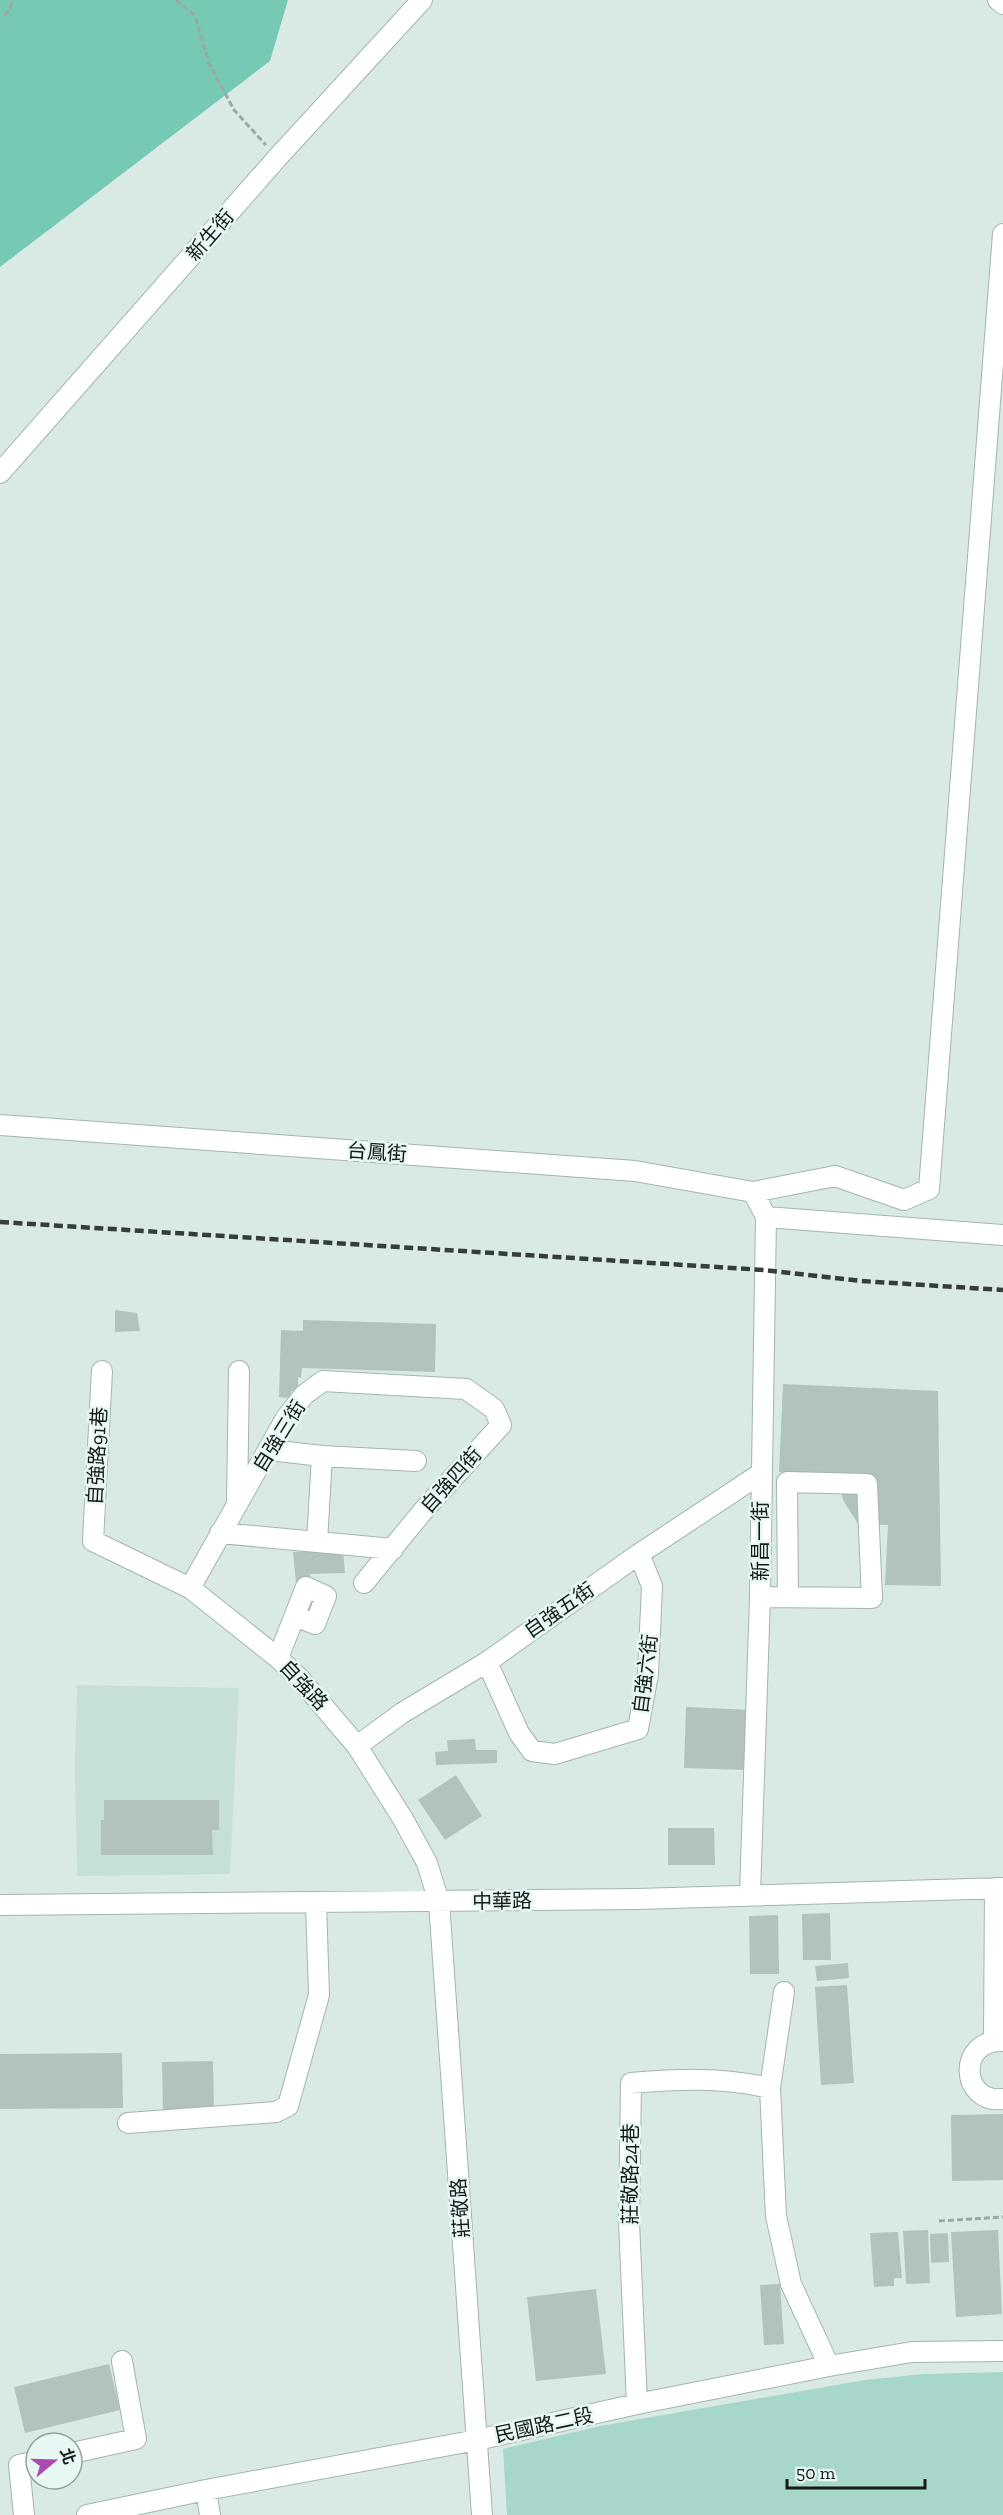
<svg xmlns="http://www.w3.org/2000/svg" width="1003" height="2515" viewBox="0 0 1003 2515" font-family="'Zilla Slab','Noto Sans TC',serif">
<rect width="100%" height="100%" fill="#d9eae5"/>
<!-- built -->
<path fill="#c6e0d9" d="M77 1685 239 1688 230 1874 77 1876 75 1766Z"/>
<!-- green -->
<path fill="#a6d7ca" d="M1003 2372V2515H507L503 2449 600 2426 865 2380 923 2374Z"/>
<!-- forest -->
<path fill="#76c9b5" d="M0 0H288L270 61 0 267Z"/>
<!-- building -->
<path fill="#b2c2bd" d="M115 1310 137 1313 140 1331 115 1332Z
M303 1320 436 1324 435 1372 302 1368 301 1378 298 1377V1391H291V1398L279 1397 281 1330 303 1331Z
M783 1384 938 1391 941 1586 885 1585 888 1525 858 1524 843 1500 839 1479 779 1472Z
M343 1551 345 1573 310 1574 311 1583H296L293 1552Z
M686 1707 751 1710 749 1770 684 1768Z
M475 1739 476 1750H497V1763L436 1765 435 1752 448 1751 447 1740Z
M456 1775 482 1816 445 1840 418 1800Z
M104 1800H219V1830H212L213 1855H101V1820H104Z
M668 1828H714L715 1865H668Z
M830 1913 831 1960H803L802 1914Z
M778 1915 779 1974H750L749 1916Z
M848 1963 849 1978 817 1981 815 1966Z
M847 1985 854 2083 821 2085 815 1987Z
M122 2053 123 2108 0 2109V2054Z
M213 2061 214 2109 163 2110 162 2062Z
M1003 2114V2180L952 2181 951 2115Z
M928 2230 930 2283 906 2284 903 2231Z
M998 2230 1002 2314 956 2317 951 2232Z
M898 2232 902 2278H894V2286L874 2287 870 2233Z
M948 2233 949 2262 931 2263 930 2234Z
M780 2284 784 2344 764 2345 760 2285Z
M596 2289 606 2374 536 2381 527 2297Z
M109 2364 120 2410 25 2433 14 2387Z"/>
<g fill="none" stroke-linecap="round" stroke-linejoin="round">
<!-- minor casing -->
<g stroke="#a4b4af" stroke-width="22">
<path id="minor" d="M998 0 1003 4
M0 473 278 157 422 0
M0 1125 635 1171 753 1192 835 1176 904 1200 929 1189 1003 234
M766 1217 1003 1235
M102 1371 93 1541 190 1588 278 1658 300 1679 357 1746 403 1819 427 1863 439 1902 482 2515
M269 1450 322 1456 416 1461
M237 1502 239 1371
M220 1533 393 1549
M317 1542 322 1456
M190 1588 286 1418 304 1395 323 1381 466 1389 494 1409 501 1425 423 1511 364 1583
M760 1597 872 1598 867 1484 787 1482 788 1597
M278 1658 306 1587 326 1596 315 1624 295 1616
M487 1662 519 1733 532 1751 555 1754 638 1729 648 1674 652 1586 639 1554
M357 1746 402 1713 487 1662 639 1554 760 1474
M750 1894 760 1597 766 1217 753 1192
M0 1905 638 1899 1003 1888
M784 1992 770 2088 776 2216 791 2284 829 2366
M994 2041 995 1888
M1003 2041C957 2039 960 2104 1003 2099
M128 2123 276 2112 288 2106 319 1995 316 1903
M637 2404 629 2222 631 2083C680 2079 722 2077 770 2088
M72 2453 136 2439 122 2361
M206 2490 210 2515
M24 2515 19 2465 36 2461
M87 2515 206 2490 477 2440 637 2404 829 2366 912 2352 1003 2351"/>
</g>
<!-- path -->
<path stroke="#9aa7a3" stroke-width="3" stroke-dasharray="6 3" stroke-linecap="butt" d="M176 0 195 16 209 63 234 110 266 145
M5 16 14 0
M939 2221 1003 2217"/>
<!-- minor -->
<use href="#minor" stroke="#fff" stroke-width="20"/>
<!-- rail -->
<path stroke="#353d3a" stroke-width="4.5" stroke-dasharray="9 4.5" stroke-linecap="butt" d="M0 1222 764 1270 861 1281 1003 1290"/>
</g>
<g text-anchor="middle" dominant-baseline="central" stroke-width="5" stroke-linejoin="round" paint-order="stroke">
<!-- street labels -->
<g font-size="20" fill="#141a18" stroke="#e7f7f3">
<text transform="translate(210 235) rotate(-49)">新生街</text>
<text transform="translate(377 1152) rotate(4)">台鳳街</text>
<text transform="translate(279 1436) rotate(-58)">自強三街</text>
<text transform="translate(97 1456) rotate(-87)">自強路91巷</text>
<text transform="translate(451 1480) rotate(-48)">自強四街</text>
<text transform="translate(760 1541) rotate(-90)">新昌一街</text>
<text transform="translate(559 1610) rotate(-35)">自強五街</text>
<text transform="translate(645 1674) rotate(-83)">自強六街</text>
<text transform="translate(304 1685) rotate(47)">自強路</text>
<text transform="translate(502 1901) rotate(-1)">中華路</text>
<text transform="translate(630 2174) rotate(-90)">莊敬路24巷</text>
<text transform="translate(460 2208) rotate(-94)">莊敬路</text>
<text transform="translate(544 2425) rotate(-12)">民國路二段</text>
</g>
</g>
<!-- north arrow -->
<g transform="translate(54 2461) rotate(71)"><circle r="28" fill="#e7f7f3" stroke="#939f9b" stroke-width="1.5"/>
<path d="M0-4.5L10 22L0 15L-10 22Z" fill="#ad4ab0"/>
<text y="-9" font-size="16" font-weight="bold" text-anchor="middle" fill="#141a18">北</text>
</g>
<!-- scale -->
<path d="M787 2479v9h138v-9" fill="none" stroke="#141a18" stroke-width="3"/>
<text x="796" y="2479" font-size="18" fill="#141a18" stroke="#e7f7f3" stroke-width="4.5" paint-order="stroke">50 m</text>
</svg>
